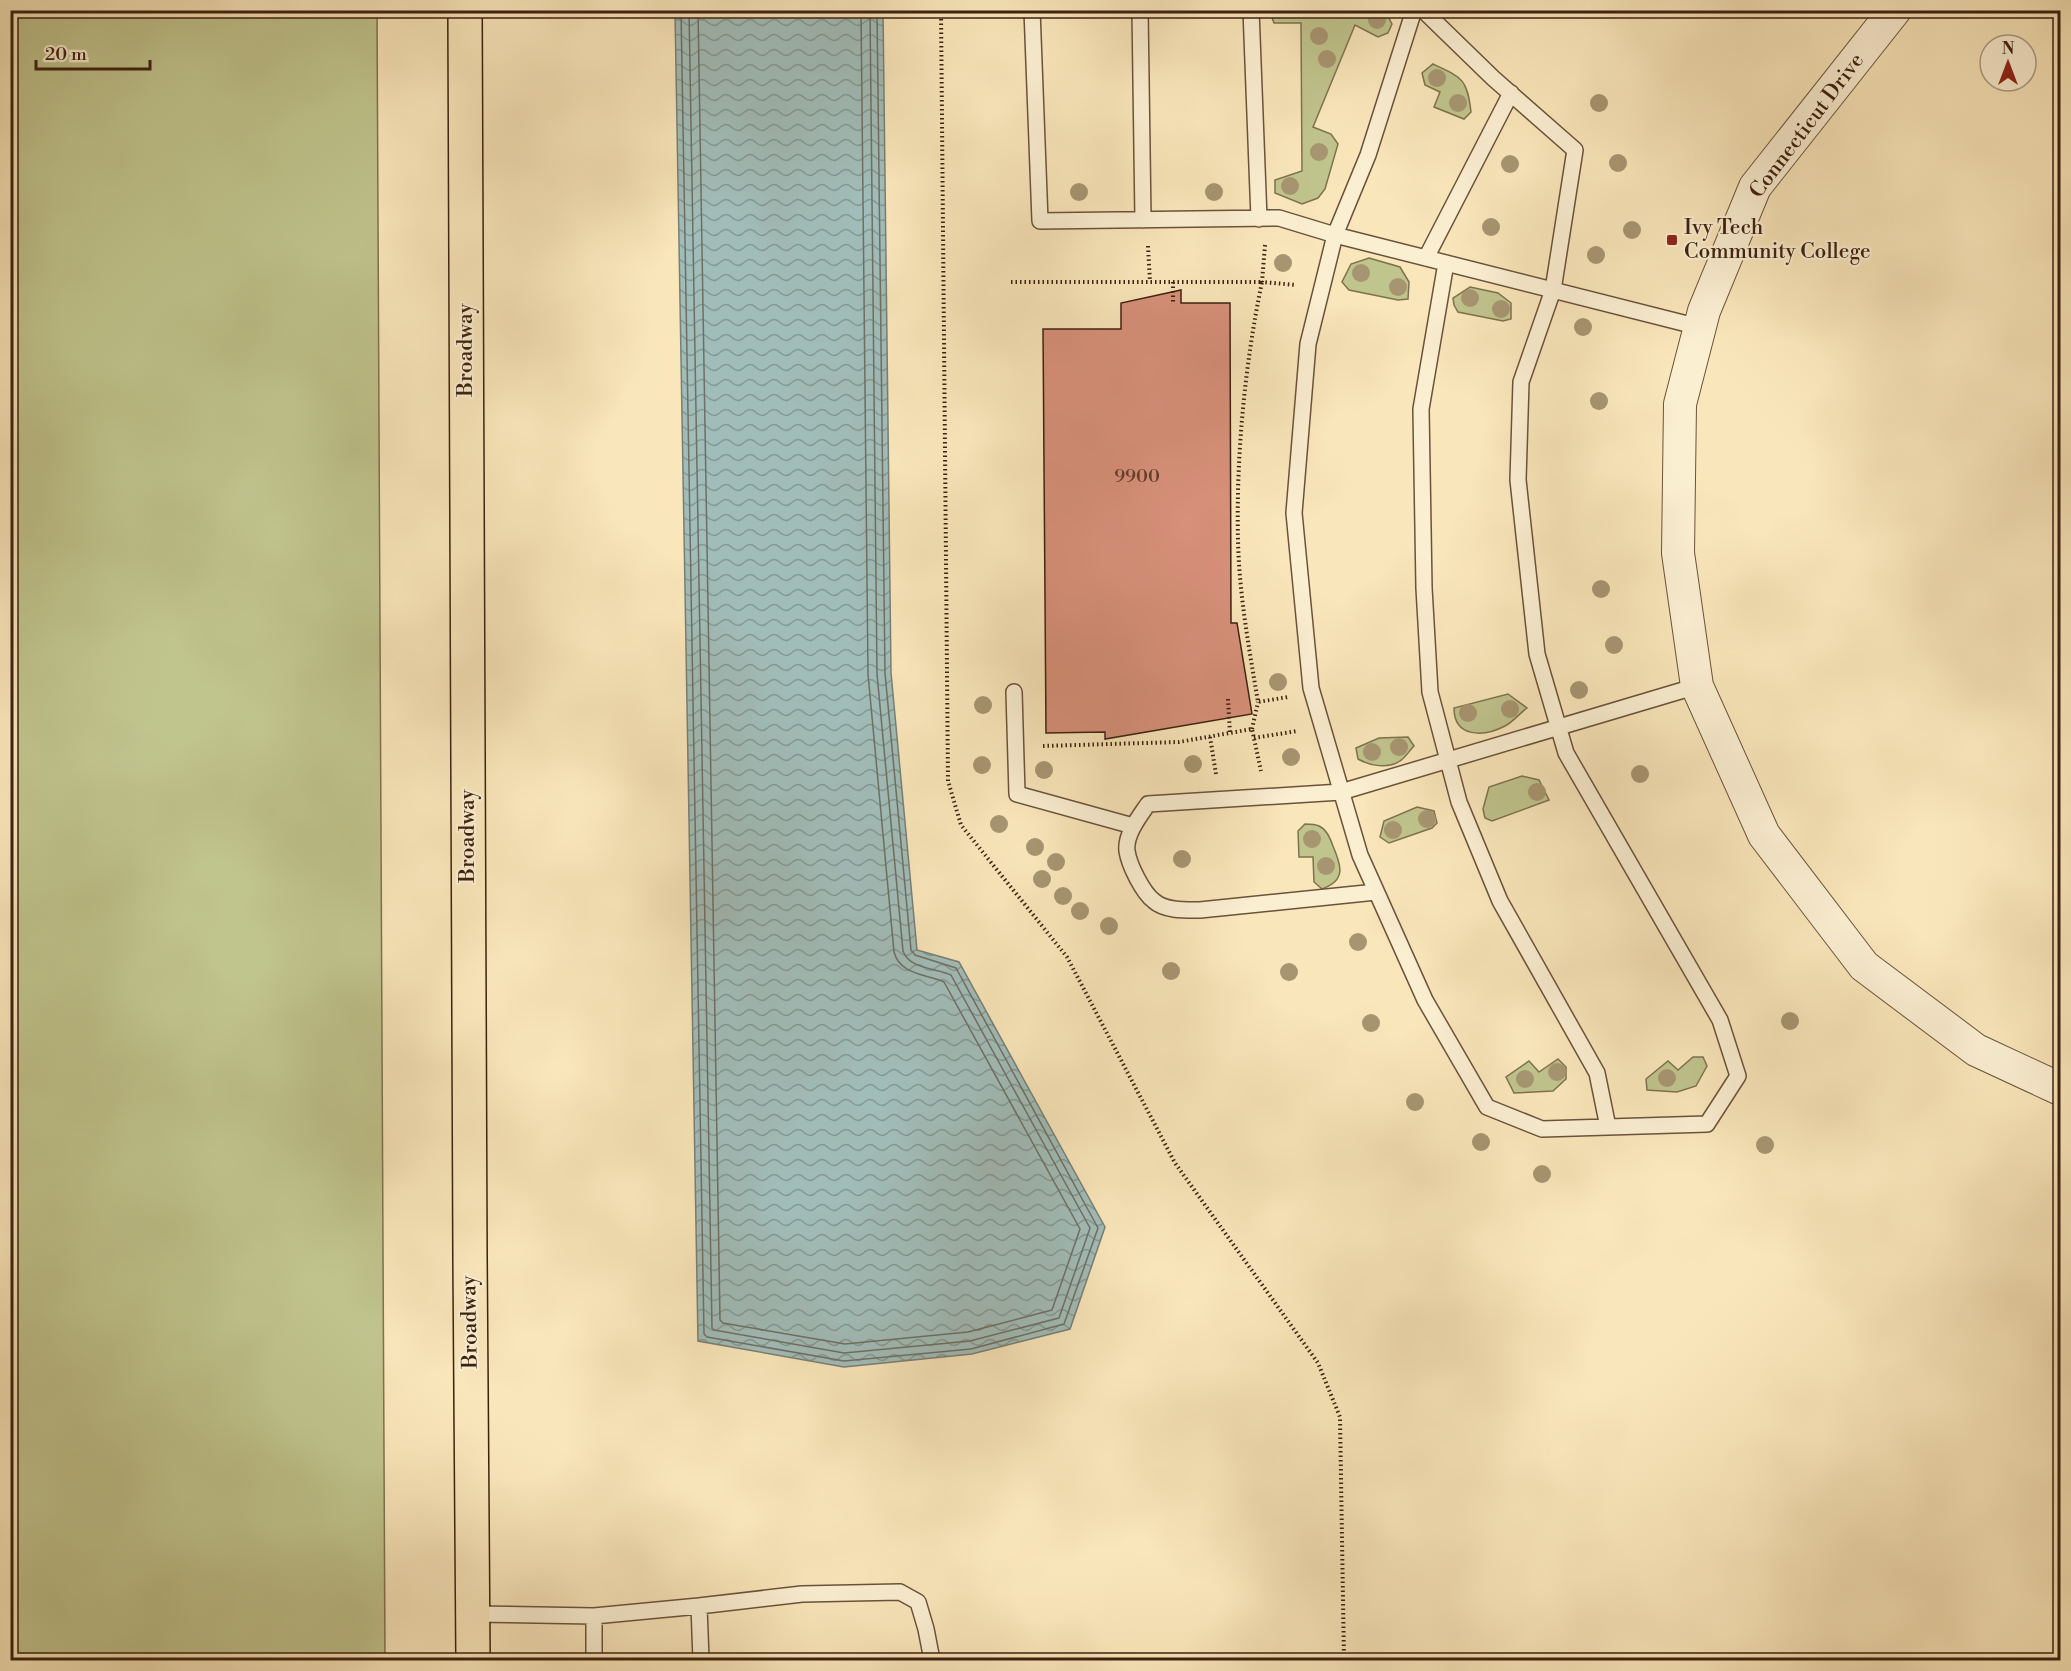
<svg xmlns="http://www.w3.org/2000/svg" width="2071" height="1671" viewBox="0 0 2071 1671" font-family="'Libre Bodoni',serif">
<defs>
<pattern id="water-waves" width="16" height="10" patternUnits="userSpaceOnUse" patternTransform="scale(1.5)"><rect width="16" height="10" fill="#a1bdb9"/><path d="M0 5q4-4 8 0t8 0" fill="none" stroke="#849995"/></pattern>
</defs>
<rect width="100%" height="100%" fill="#f9e6ba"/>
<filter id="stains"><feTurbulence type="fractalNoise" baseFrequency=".00333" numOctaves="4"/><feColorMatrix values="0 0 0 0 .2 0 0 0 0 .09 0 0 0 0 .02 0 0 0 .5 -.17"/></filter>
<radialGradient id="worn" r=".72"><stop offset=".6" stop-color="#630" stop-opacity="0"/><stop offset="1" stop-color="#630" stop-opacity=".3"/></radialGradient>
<!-- green -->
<path fill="#c0c48d" stroke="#7e724e" stroke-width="1.5" d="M11 10 377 11 385 1660H11Z
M1269 10 1385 11 1392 24 1388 33 1378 37 1355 25 1313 127 1331 134 1338 144 1325 189 1318 198 1302 204 1275 193V180L1302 171 1301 23H1274Z
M1433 64C1463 78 1467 79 1471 112L1464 119 1434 107 1440 92 1425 85 1422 73Z
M1369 258 1400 267 1409 282 1408 299 1398 300 1349 290 1342 282 1351 264Z
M1470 287 1498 293 1511 303V319L1503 321 1458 312 1454 305 1453 298Z
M1508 694 1527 708C1520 713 1513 722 1505 726 1484 737 1454 738 1454 708Z
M1408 737 1414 746C1410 750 1405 758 1400 761 1388 769 1370 766 1358 759L1356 748 1379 738Z
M1522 776 1539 780 1549 800 1492 821 1485 818 1483 809 1489 787Z
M1417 807 1434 811 1437 823 1432 828 1389 843 1380 837 1384 821Z
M1305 824C1310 824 1315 824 1319 826 1327 830 1330 838 1333 846 1341 865 1347 880 1322 889L1314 882 1313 857H1299L1298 831Z
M1693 1057H1703L1707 1066 1696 1086 1677 1092 1647 1090 1646 1079 1668 1061 1678 1070Z
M1558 1059 1566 1067V1079L1553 1091 1514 1093 1506 1077 1529 1061 1539 1072Z"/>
<!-- water -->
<path fill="url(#water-waves)" stroke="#797f75" stroke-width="1.5" d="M675 11H883L891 673 917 950 959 962 1105 1227 1070 1329 972 1354 844 1367 698 1341Z"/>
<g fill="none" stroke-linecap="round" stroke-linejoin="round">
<!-- shore -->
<path stroke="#6e6f64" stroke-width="1.5" d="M681 10 704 1334 707 1337 844 1361 971 1349 1064 1324 1098 1228 956 968 915 955 911 950 885 673 877 10
M689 10 712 1328 714 1330 844 1353 970 1341 1059 1318 1090 1228 951 975C936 968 909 969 903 951L877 674 870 10
M698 10 720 1320 723 1323 845 1344 968 1332 1052 1310 1080 1229 944 982C926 974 900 975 894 952L868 674 861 10"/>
</g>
<!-- building -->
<path fill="#d7907a" stroke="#3c2110" stroke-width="1.5" d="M1181 290V303H1230L1231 623H1237L1252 714 1105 739V732L1046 733 1043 329H1121V303Z"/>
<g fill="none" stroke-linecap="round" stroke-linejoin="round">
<!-- lane casing -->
<g stroke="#6b523a" stroke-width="18">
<path id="lane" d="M1032 10 1040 221 1279 218 1335 235 1699 327
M1140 10 1143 220
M1251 10 1259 219
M1414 10 1368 155 1335 235 1308 344 1294 513 1311 688 1360 855 1425 1000 1487 1107 1542 1129 1707 1124 1738 1076 1720 1020 1566 753 1537 654 1518 480 1521 382 1553 290 1575 150 1493 78 1423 10
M1426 258 1511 93
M1446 263 1421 409 1424 588 1430 692 1459 802 1500 901 1597 1073 1608 1127
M1014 692 1017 794 1133 826
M1376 892 1200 910C1186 910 1165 911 1154 901 1143 893 1129 865 1127 851 1125 835 1139 817 1148 804L1341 792 1697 686
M699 1606 802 1594 900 1592 918 1602 926 1629 932 1660
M473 1614 594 1616 699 1606 701 1660
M594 1616V1660"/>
</g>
<!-- street casing -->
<g stroke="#6b523a" stroke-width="34">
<path id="street" d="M1895 10 1755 187 1704 311 1680 404 1678 553 1697 686 1764 835 1864 966 1976 1050 2060 1089"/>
</g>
<!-- primary casing -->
<g stroke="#3c2110" stroke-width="36">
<path id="primary" d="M465 10 470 1257 473 1660"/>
</g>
<!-- path -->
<path stroke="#3c2110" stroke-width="4" stroke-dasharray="1.5 3" stroke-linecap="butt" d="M941 10 948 781 961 825 1067 957 1175 1163 1318 1363 1340 1417 1344 1660
M1265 245 1262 282 1296 285
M1148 246 1150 282
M1011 282H1262C1245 363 1236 456 1238 539 1239 594 1249 648 1258 702L1288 697
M1173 282V303
M1228 699 1230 733
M1252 729 1258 702
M1210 737 1216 774
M1254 738 1297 731
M1043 746 1179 742 1252 729 1261 771"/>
<!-- lane -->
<use href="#lane" stroke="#fbefd2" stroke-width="15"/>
<!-- street -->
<use href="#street" stroke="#fbefd2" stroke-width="32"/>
<!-- primary -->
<use href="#primary" stroke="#f9e6ba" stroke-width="33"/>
</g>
<!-- trees -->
<g fill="#a79571">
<circle cx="1377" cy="20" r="9"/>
<circle cx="1319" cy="36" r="9"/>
<circle cx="1327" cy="59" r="9"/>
<circle cx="1437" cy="78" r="9"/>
<circle cx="1458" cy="103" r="9"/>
<circle cx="1599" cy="103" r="9"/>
<circle cx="1319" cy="152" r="9"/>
<circle cx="1618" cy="163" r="9"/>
<circle cx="1510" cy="164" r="9"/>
<circle cx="1290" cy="186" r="9"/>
<circle cx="1079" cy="192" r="9"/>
<circle cx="1214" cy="192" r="9"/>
<circle cx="1491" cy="227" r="9"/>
<circle cx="1632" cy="230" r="9"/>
<circle cx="1596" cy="255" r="9"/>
<circle cx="1283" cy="263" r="9"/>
<circle cx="1361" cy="273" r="9"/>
<circle cx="1398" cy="287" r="9"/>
<circle cx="1470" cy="298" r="9"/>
<circle cx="1501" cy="309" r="9"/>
<circle cx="1583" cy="327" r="9"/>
<circle cx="1599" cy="401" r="9"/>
<circle cx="1601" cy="589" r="9"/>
<circle cx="1614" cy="645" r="9"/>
<circle cx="1278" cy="682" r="9"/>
<circle cx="1579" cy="690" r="9"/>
<circle cx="983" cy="705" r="9"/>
<circle cx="1510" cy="709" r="9"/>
<circle cx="1468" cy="713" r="9"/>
<circle cx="1399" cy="747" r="9"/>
<circle cx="1372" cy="752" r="9"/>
<circle cx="1291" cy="757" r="9"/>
<circle cx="1193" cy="764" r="9"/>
<circle cx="982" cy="765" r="9"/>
<circle cx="1044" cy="770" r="9"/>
<circle cx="1640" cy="774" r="9"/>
<circle cx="1537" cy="792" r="9"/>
<circle cx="1427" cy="819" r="9"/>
<circle cx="999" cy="824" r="9"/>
<circle cx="1393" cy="830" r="9"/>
<circle cx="1312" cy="839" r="9"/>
<circle cx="1035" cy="847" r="9"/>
<circle cx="1182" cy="859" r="9"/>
<circle cx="1056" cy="862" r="9"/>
<circle cx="1326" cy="866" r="9"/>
<circle cx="1042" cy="879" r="9"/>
<circle cx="1063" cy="896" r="9"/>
<circle cx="1080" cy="911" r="9"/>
<circle cx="1109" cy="926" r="9"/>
<circle cx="1358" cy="942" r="9"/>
<circle cx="1171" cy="971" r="9"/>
<circle cx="1289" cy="972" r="9"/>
<circle cx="1790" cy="1021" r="9"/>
<circle cx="1371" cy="1023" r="9"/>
<circle cx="1557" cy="1072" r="9"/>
<circle cx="1667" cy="1078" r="9"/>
<circle cx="1525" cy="1079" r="9"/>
<circle cx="1415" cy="1102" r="9"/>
<circle cx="1481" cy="1142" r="9"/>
<circle cx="1765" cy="1145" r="9"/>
<circle cx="1542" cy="1174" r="9"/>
</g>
<!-- markers -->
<rect fill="#8f2418" stroke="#fbefd2" stroke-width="2" x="1666" y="234" width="12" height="12" rx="3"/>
<g text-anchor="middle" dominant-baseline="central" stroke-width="4.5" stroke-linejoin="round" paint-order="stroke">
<!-- number labels -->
<g font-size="18" fill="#633d2a">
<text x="1137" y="476">9900</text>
</g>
<!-- street labels -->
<g font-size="21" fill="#3c2110" stroke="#fbefd2">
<text transform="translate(1807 126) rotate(-53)">Connecticut Drive</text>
<text transform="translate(466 350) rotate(-90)">Broadway</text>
<text transform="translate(468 836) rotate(-90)">Broadway</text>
<text transform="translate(470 1322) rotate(-91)">Broadway</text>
</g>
<!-- poi labels -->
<g font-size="21" fill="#3c2110" stroke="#fbefd2" text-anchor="start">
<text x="1684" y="228">Ivy Tech<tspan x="1684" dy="24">Community College</tspan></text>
</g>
</g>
<!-- margin -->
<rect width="2071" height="1671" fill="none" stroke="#f9e6ba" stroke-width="36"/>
<rect x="12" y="12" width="2047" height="1647" fill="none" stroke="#3c2110" stroke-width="3"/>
<rect x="18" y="18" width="2035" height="1635" fill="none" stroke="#3c2110" stroke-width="1.5"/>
<!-- north arrow -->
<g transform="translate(2008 63)"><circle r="28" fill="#fbefd2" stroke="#af9d84" stroke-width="1.5"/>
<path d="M0-4.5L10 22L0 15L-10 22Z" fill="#8f2418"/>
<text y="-9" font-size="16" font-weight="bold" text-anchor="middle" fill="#3c2110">N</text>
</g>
<!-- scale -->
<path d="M36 60v9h114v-9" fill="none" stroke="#3c2110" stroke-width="3"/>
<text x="45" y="60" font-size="18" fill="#3c2110" stroke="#fbefd2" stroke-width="4.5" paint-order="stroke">20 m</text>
<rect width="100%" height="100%" filter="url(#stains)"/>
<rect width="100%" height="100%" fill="url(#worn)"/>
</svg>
